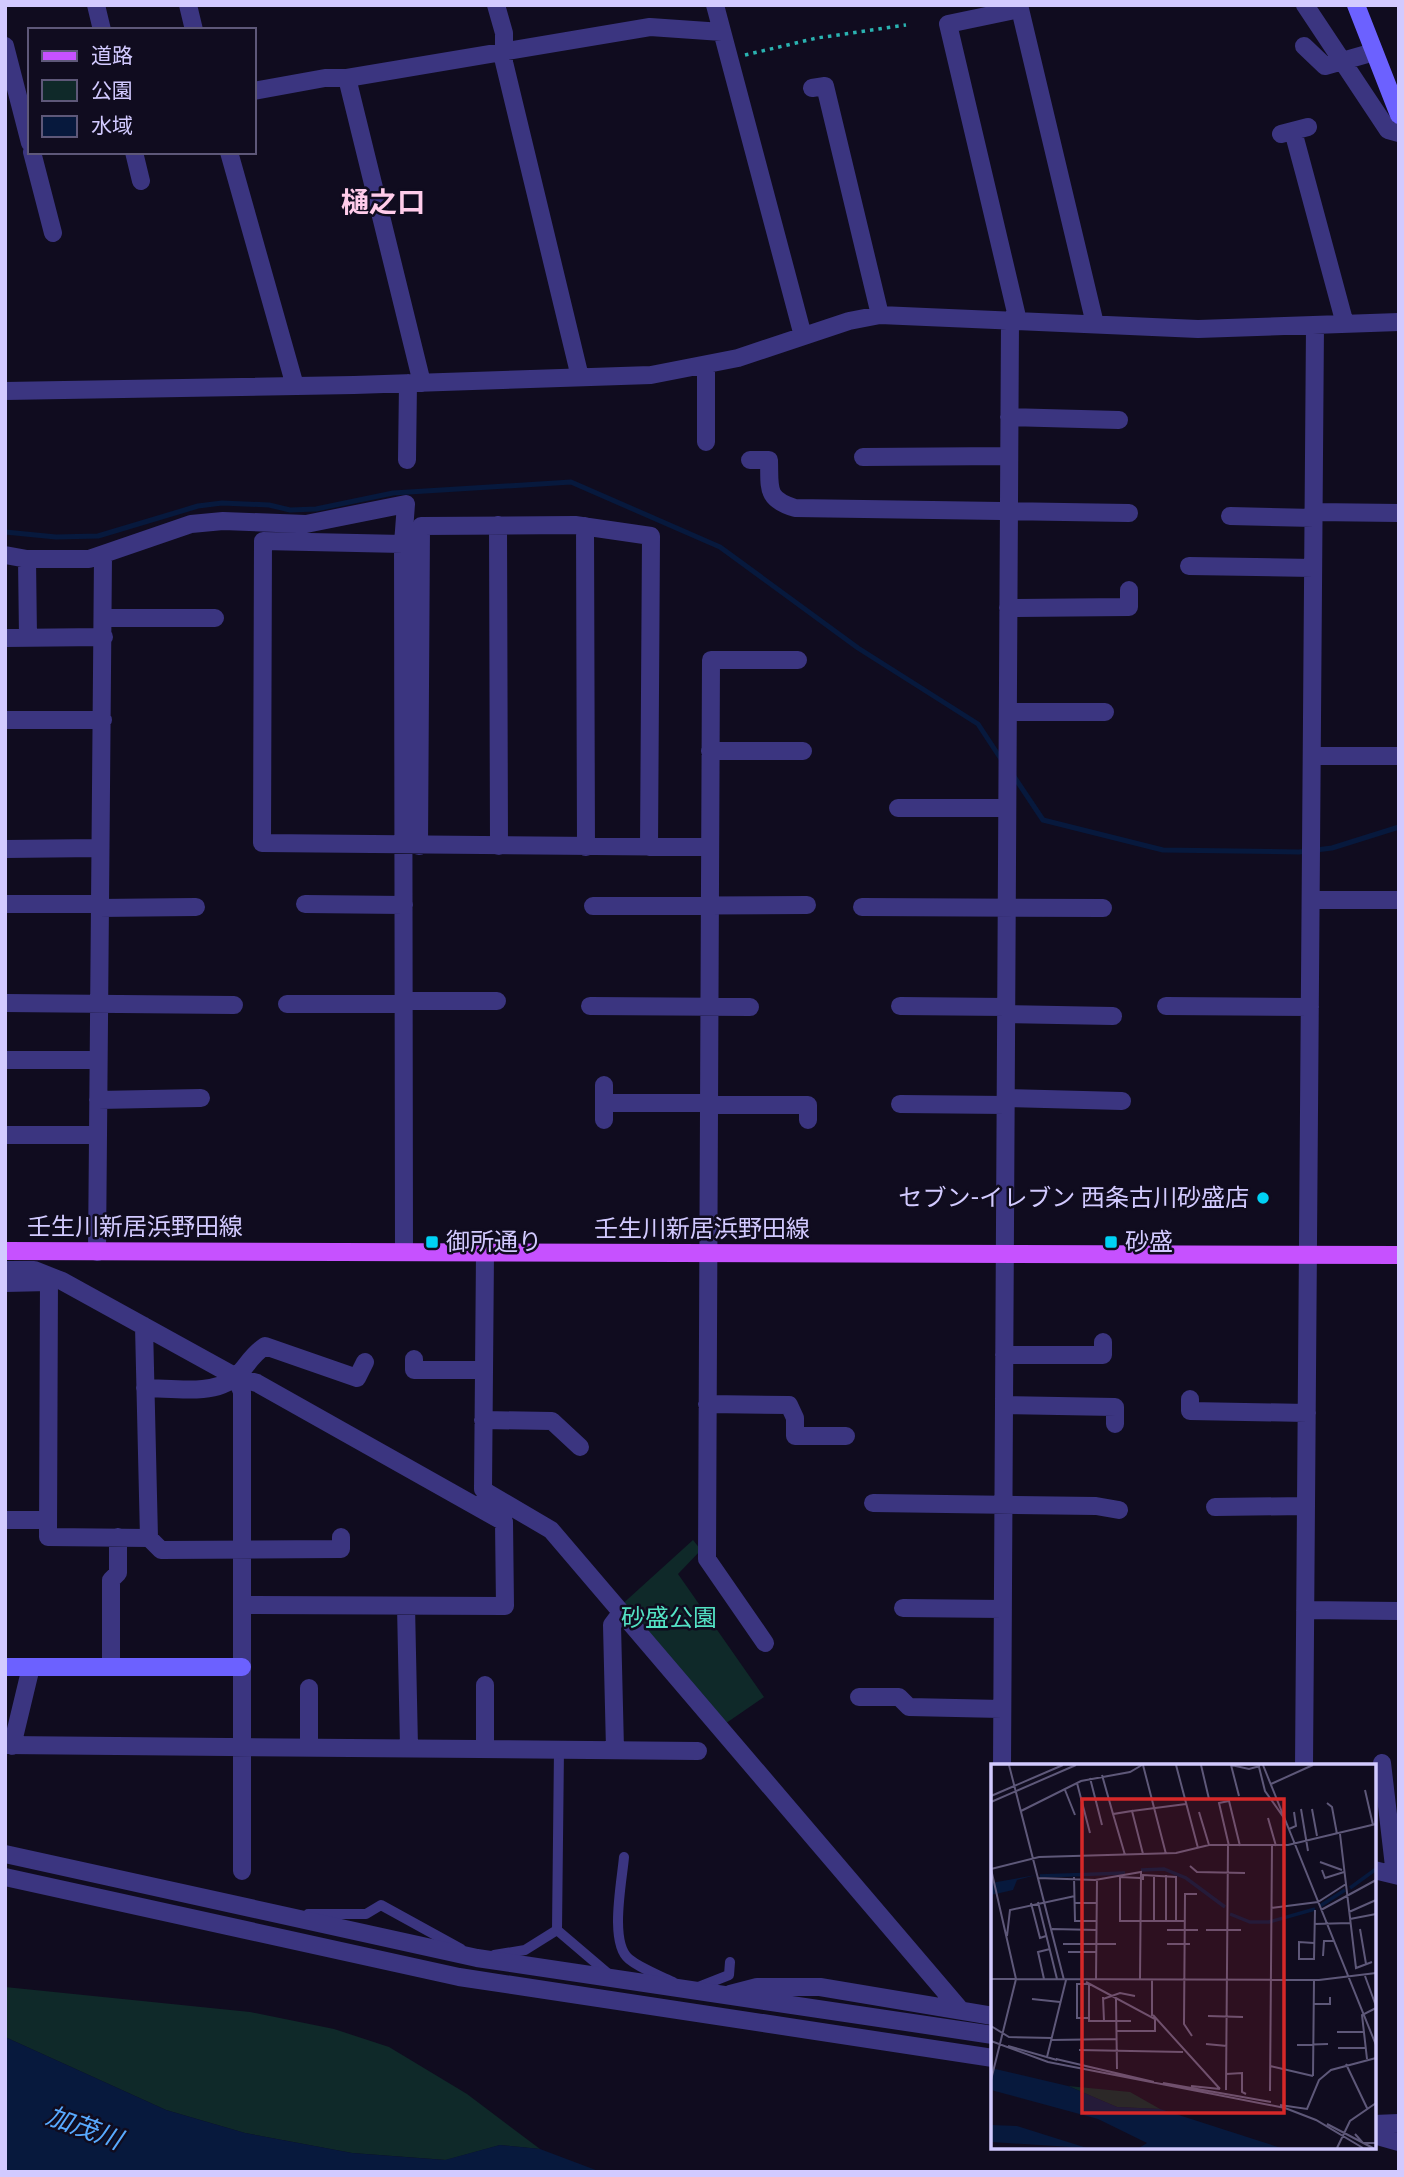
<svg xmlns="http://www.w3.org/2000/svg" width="1404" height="2177" viewBox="0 0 1404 2177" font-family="'Fira Sans Condensed','Noto Sans JP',sans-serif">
<rect width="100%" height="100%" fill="#100c1f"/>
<!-- green -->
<path fill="#0f2929" d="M693 1540 701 1550 678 1574 764 1697 719 1728 618 1608Z
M5 1987 250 2012 334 2029 389 2047 467 2094 540 2149 500 2145 446 2160 352 2153 245 2133 166 2110 5 2037Z"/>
<!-- water -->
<path fill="#07193d" d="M5 2037 166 2110 245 2133 352 2153 445 2160 500 2145 540 2149 601 2172H5Z"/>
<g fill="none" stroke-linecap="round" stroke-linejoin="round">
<!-- stream -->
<path stroke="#07193d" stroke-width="5" d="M5 532 56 537 98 536 198 506 222 503 269 505 290 510 316 509 393 493 571 482 720 547 858 648 978 724 1001 759
M1013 775 1043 820 1163 850 1299 852 1332 848 1399 827"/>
<!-- path -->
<path stroke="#2ab3b1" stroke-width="3.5" stroke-dasharray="3.5 5" stroke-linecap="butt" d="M745 55 817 38 906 25"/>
<!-- lane -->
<path stroke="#3b3580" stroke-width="10" d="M559 1749 557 1930 611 1976
M624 1857C622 1881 609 1943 629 1959 641 1969 659 1975 673 1982
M308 1914H366L381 1905 461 1949
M494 1955 525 1950 557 1930
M696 1988 729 1975 730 1962"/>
<!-- street -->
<path stroke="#3b3580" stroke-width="18" d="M96 5 102 30
M188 5 194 30
M496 5 504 33V62L580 377
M715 5 803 336
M1305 5 1388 130 1399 133
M5 46 30 143
M1304 46 1325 66 1374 52
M347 78 650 27 722 32
M812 88 825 86 880 315
M254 91 325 78H347L422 383
M1293 131 1345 324
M1281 134 1308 127
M32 152 53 233
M134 152 141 181
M229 152 295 386
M1018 321 948 24 1020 9 1095 324
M706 365V442
M5 391 354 385 651 375 738 358 849 321 880 315 1198 329 1399 322
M1009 417 1119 420
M863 457 1009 456
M407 460 408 383
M750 460H769C770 488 765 499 795 508L1129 513
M1314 512 1399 513
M1230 516 1314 518
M498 525 499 846
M585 526 586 847
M403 544 263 541 262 843 710 847
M5 555 27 559H89L191 524 223 521 306 524 406 504 403 544 404 1252
M27 559 28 637
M1189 566 1313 568
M1008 608 1129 607V590
M104 618H215
M5 638 104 637
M1008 712H1105
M5 720H103
M710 751H803
M1312 756H1399
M898 808H1007
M419 846 421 526 575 525 651 536 649 847
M5 849 100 848
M1311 900H1399
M5 904H98
M305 904 404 905
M593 906 807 905
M862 907 1103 908
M98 908 196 907
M404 1001H497
M5 1003 234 1005
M287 1004H404
M590 1006 750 1007
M900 1006 1006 1007
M1166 1006 1310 1007
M1006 1014 1113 1016
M5 1060H98
M604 1085V1120
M1006 1098 1122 1101
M98 1100 201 1098
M604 1103H708
M900 1104 1006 1105
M708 1105H808V1120
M5 1135H98
M97 1252 103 556
M5 1270H34L62 1281 236 1377 257 1383 504 1522 505 1606 242 1605
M49 1276 48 1537 149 1538 161 1550 341 1549V1537
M5 1283 49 1282
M144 1326 149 1538
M1004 1355H1103V1342
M414 1359V1370H484
M236 1377 242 1392V1871
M145 1388C172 1388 214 1396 235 1377 247 1368 248 1358 265 1346L357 1378 365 1362
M1190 1399V1411L1307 1413
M707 1404 789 1405 795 1418V1436H846
M1004 1405 1115 1407V1424
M483 1420 552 1421 580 1447
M488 1493 551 1530 959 2008
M484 1501 488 1493 483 1489 485 1253
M873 1503 1096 1506 1119 1510
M1215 1507 1306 1506
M5 1520H48
M406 1606 409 1747
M903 1608 1003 1609
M1305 1610 1399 1611
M765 1643 707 1559 711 660H798
M111 1667V1580L118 1573V1537
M485 1685V1748
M309 1688V1747
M859 1697H899L909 1707 1002 1709
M5 1745 698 1751
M12 1746 31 1667
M615 1749 612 1625 621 1613
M1382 1763 1395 1875
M1002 1766 1010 321
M1304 1766 1315 325
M5 1854 477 1958 993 2035
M1374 1870 1399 1876
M5 1877 459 1977 993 2058
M730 1994 757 1987H820L993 2016
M1374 2124 1399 2123
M1374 2135 1399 2142"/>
<!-- secondary -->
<path stroke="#6c61ff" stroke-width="18" d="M1356 5 1399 115
M5 1667H242"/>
<!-- primary -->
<path stroke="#c651ff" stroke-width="18" d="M5 1251 1399 1255"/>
</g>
<!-- markers -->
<g fill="#00d2f5" stroke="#100c1f" stroke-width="2.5">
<circle cx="1263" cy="1198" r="7"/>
<rect x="425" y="1235" width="14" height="14" rx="3.5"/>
<rect x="1104" y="1235" width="14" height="14" rx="3.5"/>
</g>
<g text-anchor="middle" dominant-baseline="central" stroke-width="5" stroke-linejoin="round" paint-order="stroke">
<!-- poi labels -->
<g font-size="24" fill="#d2caff" stroke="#100c1f" text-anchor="start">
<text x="1249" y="1198" text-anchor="end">セブン-イレブン 西条古川砂盛店</text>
<text x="446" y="1242">御所通り</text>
<text x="1125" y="1242">砂盛</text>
</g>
<!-- street labels -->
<g font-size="24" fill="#d2caff" stroke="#100c1f">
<text x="135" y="1227">壬生川新居浜野田線</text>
<text x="702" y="1229">壬生川新居浜野田線</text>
</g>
<!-- park labels -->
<g font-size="24" fill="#53e2c4" stroke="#100c1f">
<text x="669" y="1618">砂盛公園</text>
</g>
<!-- water labels -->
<g font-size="26" font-style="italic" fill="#58aaff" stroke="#100c1f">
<text transform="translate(84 2128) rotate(20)">加茂川</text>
</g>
<!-- quarter labels -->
<g font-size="28" font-weight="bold" fill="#ffccea" stroke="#100c1f">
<text x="383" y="202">樋之口</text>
</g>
</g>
<!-- overview -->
<g transform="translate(991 1764)">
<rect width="385" height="385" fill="#100c1f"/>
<path d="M77 322 139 328 169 345 126 343Z" fill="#0f2929"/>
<path d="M45 111 26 116 22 126 0 131V119ZM0 304 77 322 126 343 169 345 290 384H148L156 379 107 355 0 326ZM0 361 26 362 96 384 0 378Z" fill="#07193d"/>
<path fill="none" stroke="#07193d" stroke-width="3.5" d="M150 106 173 105 195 114 234 143M49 112 134 109M359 124 385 105M329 142 354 126M239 150 259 158H278L324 145"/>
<path fill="none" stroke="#5e5879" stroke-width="2" d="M18 1 73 216M152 1 175 90M185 1 207 84M210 1 218 35M240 1 258 5 269 2M240 1 248 32M272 1 385 281M268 3 274 27 293 54M111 11 122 50 141 47 152 90M99 14 111 61M86 19 99 69M280 20 322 1M74 26 84 51M374 26 382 61M0 32 72 1M0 38 85 1M336 39 341 43 346 70M310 45 317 87M321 45 326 72M30 47 90 17 139 8 151 1M141 47 195 40M208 48 218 81M122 50 134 91M277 54 285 82M298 65 305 62 303 48M349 70 365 204 381 198M238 82 228 39 238 37 249 82M329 98 351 106M199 102 206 108 254 109M0 105 48 93 185 89 218 81H297L385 60M0 105 25 215H0M331 106 334 114 353 108M163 111V157M175 111V157M83 113 84 157H106M47 114 104 116 150 108 149 215M149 114 129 113V157H193M152 116V111L185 113V157M47 138 66 215M40 139 49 174 55 172M84 139H106M280 144 327 138 355 120M330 146 385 116M358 148 385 136M359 155 385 150M323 160 359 159M61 165 105 166M369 165 375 200M176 166H207M215 166H250M16 172 19 146 84 132M323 179 308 178V195H323L324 146M72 180H125M176 180H199M77 188H105M332 192 333 177H343M374 212 385 242M53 215 47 188 59 185M105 216 106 115M95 218 164 255V267H126M98 219V257H140M97 220H86V254H98M112 233 113 257M41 235 69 238M112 235 129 229 144 232M125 235 126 305M323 240H339V233M162 251 229 325M161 252V216M217 252 252 253M0 262 18 273 61 274M346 268H373M201 272 193 260 194 130H206M60 276 126 275M0 277 57 298 294 344 325 356 372 384M215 280 236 282M306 281 337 280M17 282 66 296M347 284H375M88 286 192 288M56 293 75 216M65 295 163 318M376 295 371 251 385 244M355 300 376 344M279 302 322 312M235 310 251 309V328L255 330M322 312 323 216M0 316 25 215 328 216 385 209M172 319 280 338M200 322 229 325M235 326 237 81M279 327 281 82M289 341 316 345 328 316 340 306 385 294M336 360 382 384M364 370 372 379H384M346 384 359 357 385 339"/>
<path fill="#d62828" fill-opacity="0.15" stroke="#d62828" stroke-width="3.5" d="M91 35H293V349H91Z"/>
<rect width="385" height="385" fill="none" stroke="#d2caff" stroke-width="3.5"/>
</g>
<!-- border -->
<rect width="1404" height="2177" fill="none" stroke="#d2caff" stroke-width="14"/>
<!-- legend -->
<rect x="28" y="28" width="228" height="126" fill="#100c1f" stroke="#5e5879" stroke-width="2"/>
<rect x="42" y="51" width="35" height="10" fill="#c651ff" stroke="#5e5879" stroke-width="2"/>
<text x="91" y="63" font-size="21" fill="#d2caff">道路</text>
<rect x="42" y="80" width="35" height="21" fill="#0f2929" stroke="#5e5879" stroke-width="2"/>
<text x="91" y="98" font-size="21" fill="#d2caff">公園</text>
<rect x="42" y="116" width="35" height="21" fill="#07193d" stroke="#5e5879" stroke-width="2"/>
<text x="91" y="133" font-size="21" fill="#d2caff">水域</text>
</svg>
